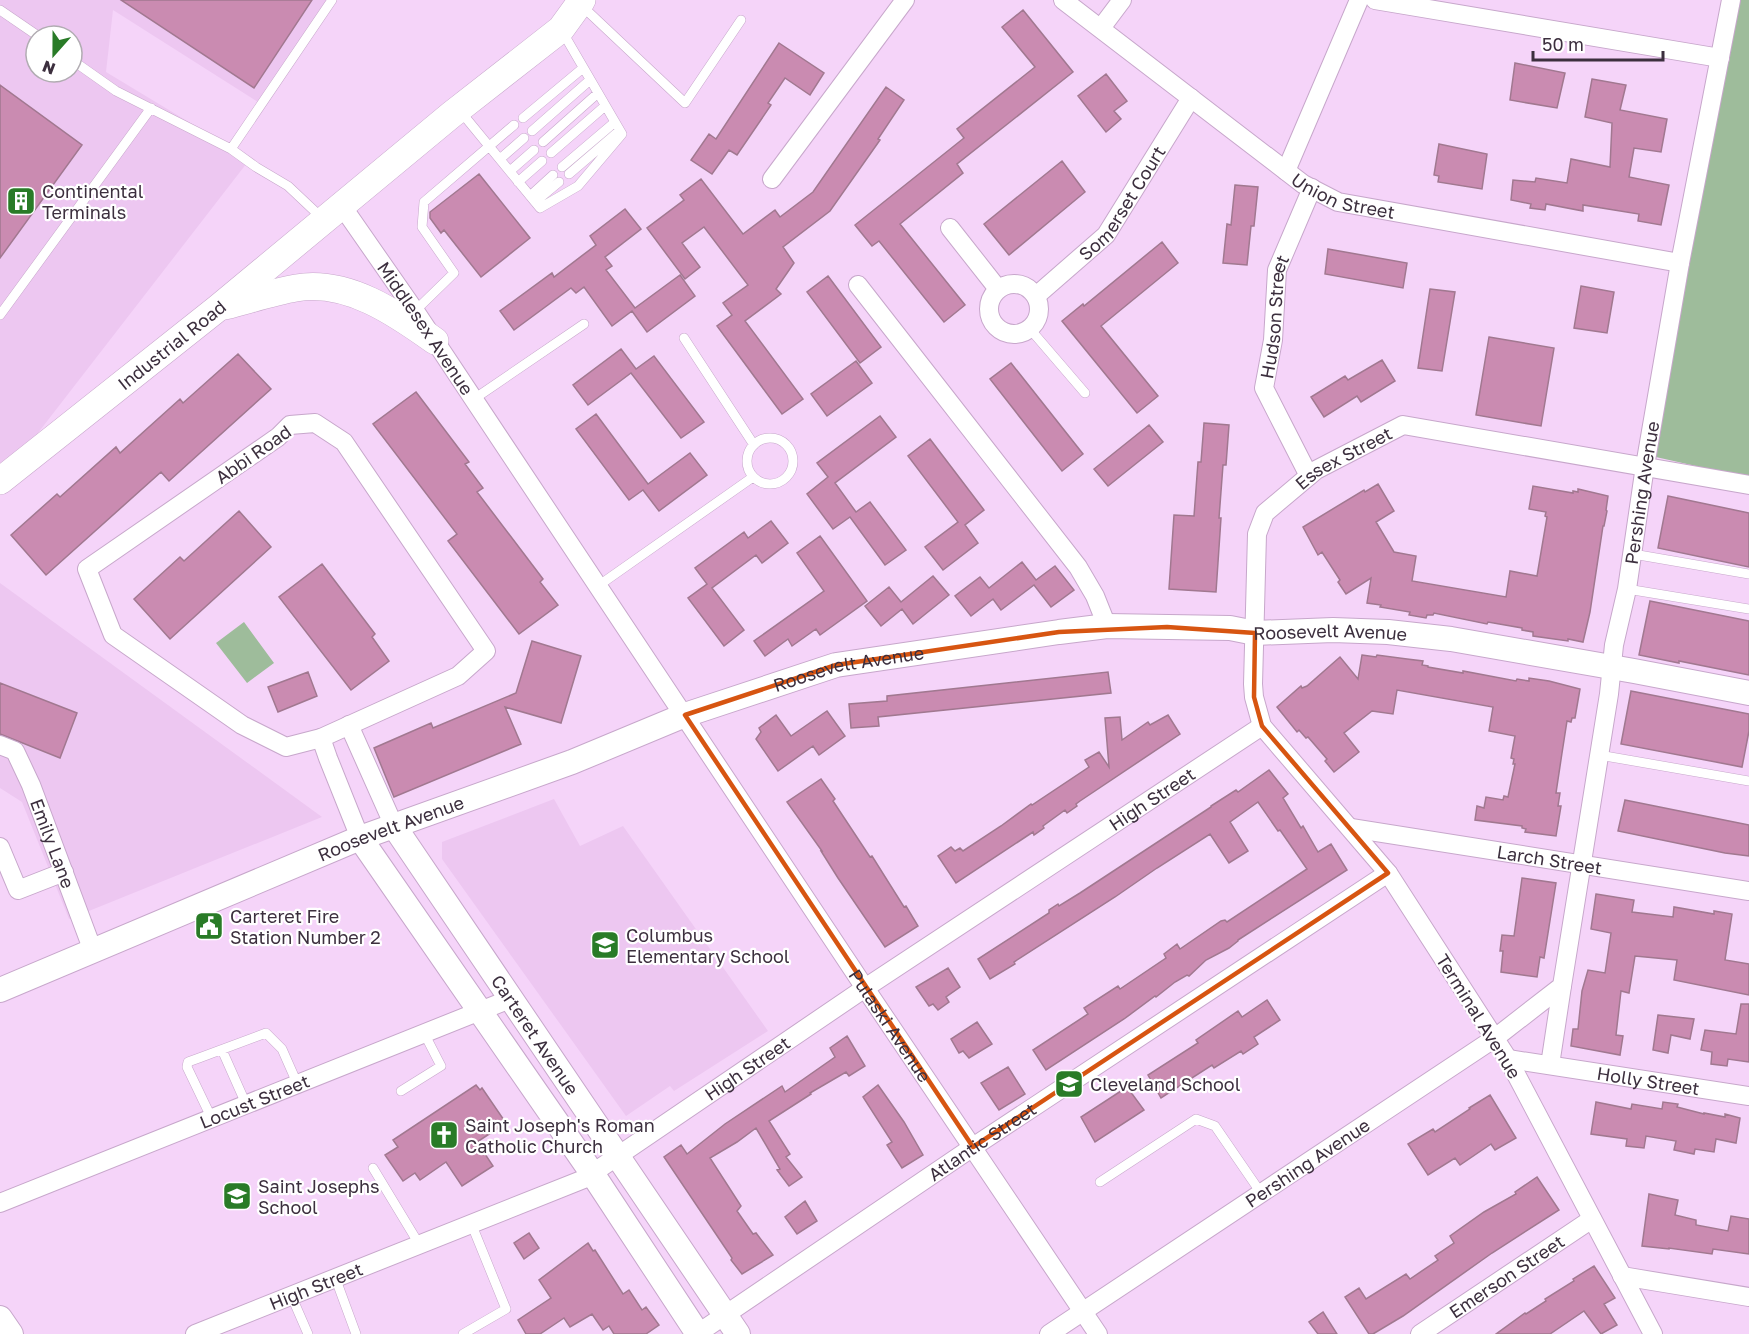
<svg xmlns="http://www.w3.org/2000/svg" width="1749" height="1334" viewBox="0 0 1749 1334" font-family="'Golos Text',sans-serif">
<rect width="100%" height="100%" fill="#f5d4f9"/>
<!-- built -->
<path fill="#edc7f1" fill-rule="evenodd" d="M0 0H327L258 102 113 10 106 72 250 159 0 482ZM36 36H72V72H36Z
M0 583 322 817 69 919 22 802 0 788Z
M554 799 580 846 623 826 768 1031 674 1091 670 1086 626 1116 442 859V842Z"/>
<!-- green -->
<path fill="#9ebc9b" d="M1729 0H1749V478L1647 455Z
M244 622 274 663 247 683 216 643Z"/>
<!-- building -->
<path fill="#ca8bb1" stroke="#a17890" stroke-width="1.5" d="M121 0H312L254 88Z
M1023 10 1073 72 957 164 963 173 900 224 965 305 944 322 879 241 872 246 855 225 964 138 957 129 1035 67 1002 27Z
M779 43 824 73 810 95 785 78 768 103 771 105 737 155 729 150 712 174 691 160 709 134 716 139Z
M1515 63 1565 73 1557 108 1510 100Z
M1106 74 1127 101 1114 111 1121 119 1106 132 1078 96Z
M1592 79 1626 85 1620 110 1667 119 1661 152 1634 148 1629 177 1669 185 1661 225 1638 221 1639 214 1583 205V211L1546 204 1545 210 1530 208 1531 204 1511 200 1513 180 1535 182 1536 178 1567 183 1571 159 1610 167 1612 123 1585 117Z
M0 85 82 145 0 258Z
M886 87 904 100 878 139 880 140 830 211 783 247 794 263 776 289 781 294 745 321 803 399 782 414 717 326 732 315 723 303 748 285 704 227 682 243 700 267 685 279 647 228 684 200 680 195 701 179 743 234 775 210 780 217 813 192Z
M1439 144 1487 154 1482 189 1438 182 1439 176 1434 175Z
M1062 161 1085 192 1009 255 984 224Z
M479 174 530 238 481 277 444 230 441 233 430 218V212Z
M1235 185 1258 187 1254 226H1251L1247 265 1223 263 1227 224 1231 225Z
M625 209 641 229 605 257 612 266 606 270 635 308 680 275 695 296 647 332 632 311 612 326 584 287 576 293 571 288 514 330 500 311 552 273 554 277 596 245 590 236Z
M1162 242 1178 263 1101 326 1158 396 1137 413 1062 321 1083 304 1084 306Z
M1328 249 1407 263 1403 288 1325 274Z
M828 276 881 347 860 363 807 292Z
M1581 286 1614 292 1607 333 1574 328Z
M1430 289 1455 292 1442 371 1418 368Z
M1489 337 1554 348 1541 426 1476 415Z
M621 349 636 369 654 356 704 422 681 438 631 373 588 405 573 385Z
M238 354 271 389 169 481 161 472 46 575 11 535 57 494 60 497 116 447 120 453 180 399 183 403Z
M1382 360 1395 381 1361 402 1357 396 1324 417 1311 397 1345 376 1348 380Z
M856 361 872 383 827 416 811 394Z
M1011 363 1083 454 1062 471 990 379Z
M416 392 469 462 465 464 483 488 477 492 543 579 540 582 558 605 519 634 448 541 457 534 373 424Z
M596 414 648 484 690 453 707 475 659 511 643 490 629 500 576 429Z
M880 416 896 437 835 483 856 512 870 502 906 550 885 565 850 517 833 529 807 494 828 477 817 463Z
M1204 423 1229 425 1226 465H1223L1219 518H1221L1216 592 1169 589 1174 515 1194 516 1198 462H1201Z
M1149 425 1163 442 1108 486 1094 469Z
M930 439 984 510 965 525 978 543 943 570 925 547 958 522 908 456Z
M1378 484 1394 511 1376 522 1394 552 1416 556 1412 581 1506 597 1510 571 1537 576 1547 517 1545 516 1546 512 1529 509 1533 486 1573 493V491L1578 492V489L1608 496 1606 510 1607 511 1604 526H1603L1590 612 1583 642 1568 639V641L1533 636V632L1522 630V628L1488 622 1487 624 1434 613 1433 615H1427L1426 618 1409 615 1410 612 1380 607 1381 605 1367 603 1371 578 1346 594 1338 582 1340 580 1322 552 1318 555 1303 527 1364 490 1365 492Z
M1668 496 1749 513V567L1658 548Z
M239 511 271 547 170 639 134 599 180 557 184 561Z
M771 521 788 543 762 563 756 555 712 588 744 630 724 646 688 598 707 584 695 568 744 532 748 538Z
M820 536 867 601 820 635 816 629 792 646 788 639 765 656 754 641 824 591 797 553Z
M1022 562 1036 580 1055 566 1074 590 1051 607 1034 585 1001 610 993 599 971 616 955 596 980 577 989 588Z
M322 564 375 634 372 637 389 661 351 690 279 597Z
M933 576 949 595 913 624 902 609 881 626 865 606 889 587 901 602Z
M1650 601 1749 621V675L1679 661V663L1639 655Z
M532 641 581 656 561 723 505 707 521 744 394 797 374 748 431 723 433 728 516 693Z
M1362 655 1376 657 1377 655 1407 659 1423 661 1422 665 1428 666V667L1463 673V671L1516 681 1517 679 1529 681V678L1549 681 1580 689 1575 718H1572L1571 722 1567 721 1562 753 1556 793H1560L1558 806H1561L1556 836 1525 832 1526 829 1522 828V826L1475 820 1477 806 1484 808 1486 797 1503 800 1504 796 1508 797 1515 764H1513L1514 759 1511 758 1515 736 1489 731 1493 707 1397 690 1393 714 1372 711 1344 733 1359 752 1334 772 1325 761 1327 759 1308 737 1306 738 1299 730 1297 732 1277 707 1301 686 1302 688 1307 686 1340 657 1358 679Z
M308 672 317 696 278 712 268 687Z
M1108 672 1111 693 878 717 879 726 851 728 849 704 887 701V696Z
M0 683 77 713 60 758 0 734Z
M1631 691 1749 714V731L1742 767 1621 744Z
M827 711 845 736 819 755 813 746 778 771 756 739 761 732 759 728 776 715 791 736Z
M1168 715 1180 734 1080 801 1076 804 1077 806 1067 813 1065 810 1043 826 1044 828 1034 835 1033 832 956 883 938 856 951 847 955 851 960 848 963 851 1001 826 1031 804 1032 805 1089 767 1085 760 1099 752 1109 767 1105 718 1120 717 1122 740 1148 722 1150 725Z
M1269 770 1288 794 1283 798 1301 828 1303 826 1318 852 1331 844 1347 870 1238 940V941L1229 948 1206 960 1189 976 1187 975 1175 982 1156 997 1155 996 1124 1019 1046 1070 1033 1050 1088 1014 1084 1008 1118 986 1120 989 1166 958 1164 954 1177 944 1180 949 1221 921 1225 920 1227 922 1307 869 1280 830 1278 831 1258 802 1230 822 1248 851 1229 863 1210 834 1157 868 1115 897 1014 962 1015 964 990 979 978 959 1049 913V910L1058 904 1059 906 1080 893 1211 807V806L1236 790 1238 792Z
M821 779 835 799 833 801 870 857 872 856 904 907 906 906 918 926 885 947 838 878 821 851H822L787 802Z
M1625 800 1749 825V856L1725 853 1618 831Z
M1522 878 1556 883 1544 958 1540 957 1537 977 1501 972 1503 951H1500L1502 935 1514 936Z
M1596 894 1634 900 1632 912 1673 917 1674 907 1714 914V911L1732 914 1725 960 1749 964V995L1674 980 1677 960 1635 956 1629 993 1621 991 1616 1035 1623 1036 1620 1055 1571 1046 1573 1029H1578L1582 991 1588 970 1605 973 1611 933 1591 929Z
M948 968 960 987 946 997 949 1002 938 1010 933 1004 929 1006 916 987Z
M1267 1000 1280 1020 1254 1037 1258 1044 1243 1054 1241 1051 1214 1068 1212 1065 1161 1098 1148 1075 1198 1043 1196 1040 1238 1011 1242 1017Z
M1741 1004H1749V1062L1728 1059 1727 1066 1711 1064 1712 1052 1701 1050 1705 1030 1736 1034Z
M1658 1015 1694 1019 1690 1039 1671 1035 1668 1053 1653 1050Z
M977 1022 992 1044 969 1058 963 1051 959 1053 951 1039Z
M847 1036 865 1066 849 1076 846 1072 810 1093 811 1094 769 1121 790 1154 786 1157 802 1177 789 1186 777 1170 780 1169 756 1128 737 1142 710 1158 741 1206 737 1211 753 1234 756 1233 773 1255 742 1274 731 1260 732 1258 728 1252 664 1157 681 1145 687 1154 725 1124 782 1086 785 1092 835 1057 830 1048Z
M1008 1067 1025 1094 999 1110 981 1083Z
M476 1085 480 1090 482 1088 506 1123 477 1142 493 1166 462 1186 446 1162 420 1180 415 1173 403 1181 385 1155 398 1147 393 1140Z
M878 1085 904 1122 923 1155 902 1168 887 1145 892 1142 863 1097Z
M1127 1087 1144 1110 1095 1142 1081 1117Z
M1490 1095 1516 1138 1495 1150 1491 1144 1460 1165 1455 1158 1428 1175 1408 1144 1433 1129 1435 1132 1470 1109 1469 1108Z
M1596 1102 1631 1109 1632 1104 1662 1109 1663 1102 1678 1104 1677 1107 1704 1114V1113L1725 1117V1114L1740 1118 1736 1143 1716 1139 1714 1152 1695 1149 1694 1154 1674 1150 1676 1141 1646 1136 1644 1148 1626 1146 1627 1139 1591 1134Z
M1537 1177 1559 1210 1492 1253 1403 1316 1373 1334H1369L1345 1297 1359 1288 1366 1299 1406 1274 1410 1279 1438 1260 1435 1256 1454 1243 1450 1236 1484 1212 1516 1194 1515 1192Z
M1649 1194 1678 1200 1675 1215 1696 1220V1225L1728 1231 1731 1216 1749 1219V1254L1713 1249 1712 1254 1669 1248V1249L1642 1246Z
M805 1201 817 1221 797 1234 785 1217Z
M529 1233 539 1248 524 1259 514 1243Z
M588 1243 593 1251 595 1250 623 1294 629 1290 642 1310 646 1307 659 1325 646 1334H614L609 1326 603 1330 592 1314 570 1327 564 1318 540 1334H526L518 1320 551 1298 539 1280Z
M1594 1266 1615 1298 1604 1304 1617 1325 1601 1334 1584 1311 1550 1334H1496L1525 1313 1526 1314 1546 1301 1545 1299 1574 1281 1573 1279Z
M1323 1312 1337 1334H1318L1309 1322Z"/>
<g fill="none" stroke-linecap="round" stroke-linejoin="round">
<!-- service casing -->
<g stroke="#c7a7cb" stroke-width="10">
<path id="service" d="M581 5 685 103 741 20
M0 10 38 36
M72 60 116 91 231 149 256 167 288 186 323 219
M461 112 540 208 578 186 622 134 562 31
M523 118 583 68
M532 131 590 80
M543 142 598 93
M231 149 332 0
M551 153 605 106
M500 159 524 138
M562 167 615 122
M510 171 534 150
M569 174 618 132
M518 182 542 161
M530 196 553 175
M535 202 559 182
M415 311 454 273 422 227 424 202 514 125
M0 315 151 108
M1030 329 1085 393
M684 338 754 445
M474 399 584 324
M747 461a23 23 0 1 1 46 0a23 23 0 1 1-46 0Z
M1633 554 1749 574
M598 586 753 477
M1627 589 1749 609
M1599 755 1749 781
M222 1050 246 1104
M401 1091 441 1066 424 1033
M211 1117 187 1067 188 1062 199 1058 266 1033 282 1049 297 1083
M373 1168 419 1244
M1100 1182 1196 1119 1215 1126 1261 1193
M335 1277 356 1334
M291 1295 308 1334
M463 1334 506 1309 471 1223"/>
</g>
<!-- minor casing -->
<g stroke="#c7a7cb" stroke-width="20">
<g id="minor">
<path id="s1" d="M1063 0 1303 184 1338 202 1680 263"/>
<path d="M1375 0 1720 58"/>
<path d="M1101 28 1122 0"/>
<path d="M1286 171 1359 0"/>
<path d="M772 179 905 0"/>
<path id="s2" d="M342 206 415 311 865 988 1098 1334"/>
<path d="M950 228 998 289"/>
<circle cx="1014" cy="309" r="25"/>
<path d="M858 285 1078 567 1095 596 1107 626"/>
<path id="s3" d="M1036 296 1106 235 1191 98"/>
<path d="M315 423 344 442 486 651 458 676 321 738 286 747 242 725 113 635 87 569 278 437 290 425Z"/>
<path id="s4" d="M1309 476 1264 388 1273 340 1277 270 1312 188"/>
<path d="M349 725 394 826"/>
<path d="M321 738 328 758 360 838"/>
<path id="s5" d="M0 745 15 751 31 785 93 951"/>
<path id="s6" d="M1351 828 1749 891"/>
<path d="M0 847 18 890 64 872"/>
<path id="s7" d="M1508 1059 1749 1096"/>
<path d="M1550 1065 1562 986"/>
<path id="s8" d="M0 1203 510 999"/>
<path d="M1622 1276 1749 1297"/>
<path id="s9" d="M195 1334 584 1179 865 988 1262 726"/>
<path id="s10" d="M697 1334 973 1147 1388 873"/>
<path id="s11" d="M1049 1334 1495 1038 1562 986 1609 694 1614 645 1627 589 1645 466 1680 263 1731 0"/>
<path id="s12" d="M1420 1334 1592 1219"/>
<path id="s13" d="M1653 1334 1508 1059 1388 873 1262 726 1254 697 1253 684 1257 534 1265 513 1316 470 1403 425 1749 485"/>
</g>
</g>
<!-- tertiary casing -->
<g stroke="#c7a7cb" stroke-width="26">
<g id="tertiary">
<path id="s14" d="M394 826 738 1334"/>
<path d="M360 838 592 1173 698 1334"/>
<path id="s15" d="M0 990 360 838 572 762 685 715 836 665 1059 632 1107 626 1230 628 1255 633 1333 630 1388 632 1451 639 1634 671 1749 693"/>
<path d="M0 1318 11 1334"/>
</g>
</g>
<!-- secondary casing -->
<g stroke="#c7a7cb" stroke-width="28">
<g id="secondary">
<path d="M225 306C249 300 273 292 296 288 347 279 396 313 435 341"/>
<path id="s16" d="M0 481 218 308 451 115 561 29 582 0"/>
</g>
</g>
<!-- service -->
<use href="#service" stroke="#fff" stroke-width="9"/>
<!-- minor -->
<use href="#minor" stroke="#fff" stroke-width="18"/>
<!-- tertiary -->
<use href="#tertiary" stroke="#fff" stroke-width="24"/>
<!-- secondary -->
<use href="#secondary" stroke="#fff" stroke-width="27"/>
</g>
<!-- marked area -->
<path fill="none" stroke="#d75511" stroke-width="4.5" stroke-linejoin="round" d="M1167 627 1255 633 1254 697 1262 726 1388 873 973 1147 685 715 836 665 1059 632Z"/>
<!-- icons -->
<defs>
<g id="building-square" transform="scale(1.5)"><rect x="-9" y="-9" width="18" height="18" rx="4" fill="#297b27" stroke="#fff"/><path d="M-4-6H4V6H1V3H-1V6H-4ZM-2.5-4.3h1.7v1.8h-1.7ZM.8-4.3h1.7v1.8H.8ZM-2.5-1h1.7V.8h-1.7ZM.8-1h1.7V.8H.8Z" fill="#fff"/></g>
<g id="civic-square" transform="scale(1.5)"><rect x="-9" y="-9" width="18" height="18" rx="4" fill="#297b27" stroke="#fff"/><path d="M-.6-6.5H3V-4.5H.6V-3L4-1V1h2V6H-6V1h2V-1L-.6-3ZM-1.2 2.5V6h2.4V2.5Z" fill="#fff"/></g>
<g id="school-square" transform="scale(1.5)"><rect x="-9" y="-9" width="18" height="18" rx="4" fill="#297b27" stroke="#fff"/><path d="M0-5L7-2L0 1L-7-2ZM-4 1L0 2.5L4 1V4Q0 6-4 4Z" fill="#fff"/></g>
<g id="church-square" transform="scale(1.5)"><rect x="-9" y="-9" width="18" height="18" rx="4" fill="#297b27" stroke="#fff"/><path d="M-1.2-6h2.4v3.5h3.3v2.4h-3.3V6h-2.4V-.1h-3.3v-2.4h3.3Z" fill="#fff"/></g>
</defs>
<g fill-rule="evenodd">
<use href="#building-square" x="21" y="201"/>
<use href="#civic-square" x="209" y="926"/>
<use href="#school-square" x="605" y="945"/>
<use href="#school-square" x="1069" y="1084"/>
<use href="#church-square" x="444" y="1135"/>
<use href="#school-square" x="237" y="1196"/>
</g>
<g text-anchor="middle" dominant-baseline="central" stroke-width="4.5" stroke-linejoin="round" paint-order="stroke">
<!-- poi labels -->
<g font-size="18" fill="#3c2f3e" stroke="#fff" text-anchor="start">
<text x="42" y="191">Continental<tspan x="42" dy="21">Terminals</tspan></text>
<text x="230" y="916">Carteret Fire<tspan x="230" dy="21">Station Number 2</tspan></text>
<text x="626" y="935">Columbus<tspan x="626" dy="21">Elementary School</tspan></text>
<text x="1090" y="1084">Cleveland School</text>
<text x="465" y="1125">Saint Joseph's Roman<tspan x="465" dy="21">Catholic Church</tspan></text>
<text x="258" y="1186">Saint Josephs<tspan x="258" dy="21">School</tspan></text>
</g>
<!-- street labels -->
<g font-size="18" fill="#3c2f3e" stroke="#fff">
<text stroke="none"><textPath href="#s1" startOffset="345">Union Street</textPath></text>
<text stroke="none"><textPath href="#s3" startOffset="128">Somerset Court</textPath></text>
<text stroke="none"><textPath href="#s4" startOffset="171">Hudson Street</textPath></text>
<text stroke="none"><textPath href="#s2" startOffset="148">Middlesex Avenue</textPath></text>
<text stroke="none"><textPath href="#s16" startOffset="219">Industrial Road</textPath></text>
<text transform="translate(253 454) rotate(-35)">Abbi Road</text>
<text stroke="none"><textPath href="#s13" startOffset="1038">Essex Street</textPath></text>
<text stroke="none"><textPath href="#s11" startOffset="1120">Pershing Avenue</textPath></text>
<text stroke="none"><textPath href="#s15" startOffset="1395">Roosevelt Avenue</textPath></text>
<text stroke="none"><textPath href="#s15" startOffset="909">Roosevelt Avenue</textPath></text>
<text stroke="none"><textPath href="#s9" startOffset="1102">High Street</textPath></text>
<text stroke="none"><textPath href="#s15" startOffset="423">Roosevelt Avenue</textPath></text>
<text stroke="none"><textPath href="#s5" startOffset="116">Emily Lane</textPath></text>
<text stroke="none"><textPath href="#s6" startOffset="201">Larch Street</textPath></text>
<text transform="translate(1479 1016) rotate(58)">Terminal Avenue</text>
<text stroke="none"><textPath href="#s2" startOffset="986">Pulaski Avenue</textPath></text>
<text stroke="none"><textPath href="#s14" startOffset="252">Carteret Avenue</textPath></text>
<text stroke="none"><textPath href="#s9" startOffset="616">High Street</textPath></text>
<text stroke="none"><textPath href="#s7" startOffset="142">Holly Street</textPath></text>
<text stroke="none"><textPath href="#s8" startOffset="274">Locust Street</textPath></text>
<text stroke="none"><textPath href="#s10" startOffset="344">Atlantic Street</textPath></text>
<text stroke="none"><textPath href="#s11" startOffset="310">Pershing Avenue</textPath></text>
<text stroke="none"><textPath href="#s12" startOffset="104">Emerson Street</textPath></text>
<text stroke="none"><textPath href="#s9" startOffset="130">High Street</textPath></text>
</g>
</g>
<!-- north arrow -->
<g transform="translate(54 54) rotate(201)"><circle r="28" fill="#ffffff" stroke="#b1acb2" stroke-width="1.5"/>
<path d="M0-4.5L10 22L0 15L-10 22Z" fill="#297b27"/>
<text y="-9" font-size="16" font-weight="bold" text-anchor="middle" fill="#3c2f3e">N</text>
</g>
<!-- scale -->
<path d="M1533 51v9h130v-9" fill="none" stroke="#3c2f3e" stroke-width="3"/>
<text x="1542" y="51" font-size="18" fill="#3c2f3e" stroke="#ffffff" stroke-width="4.5" paint-order="stroke">50 m</text>
</svg>
